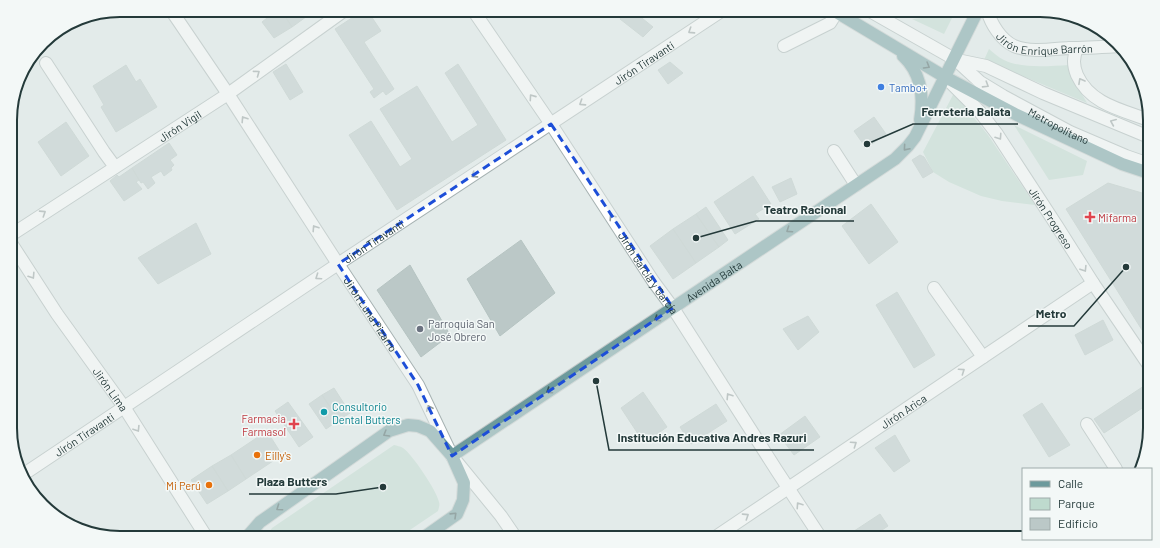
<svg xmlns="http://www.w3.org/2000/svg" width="1160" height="548" viewBox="0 0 1160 548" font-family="Barlow,sans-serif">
<rect width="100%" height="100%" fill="#e3ebea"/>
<!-- green -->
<path fill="#bedace" d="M941 10H956L944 34 912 19 930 17Z
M989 49C994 53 999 58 1004 60 1022 69 1050 66 1069 65L1078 87 1087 103 984 60Z
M954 93 988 135 1035 205 1002 201 981 196 949 182 933 172 923 152Z
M1014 125 1087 161 1083 175 1049 180Z
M394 445C397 446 400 446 403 448 412 454 437 491 439 502 440 505 439 507 438 511L398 538H266L272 528Z"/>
<!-- building -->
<path fill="#bbc8c7" stroke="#b6c4c2" d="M277 10H281L292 27 274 38 262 22Z
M281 10H321L312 17 310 14 292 27Z
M364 10H367L381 31 364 42 394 89 386 95 383 91 374 98 370 92 374 89 335 29Z
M627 10H632L653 27 643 37 620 19Z
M1039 10H1040L1078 19H1058Z
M670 62 683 73 668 84 658 70Z
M286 64 303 92 290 100 273 72Z
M458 64 506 140 397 210 349 135 371 121 400 167 412 159 380 109 417 86 452 142 478 125 445 73Z
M126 65 136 82 140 79 157 107 116 132 101 107 104 105 93 86Z
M874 117 886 134 866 148 854 131Z
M66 122 89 156 61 176 38 142Z
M169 143 177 155 170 160 174 165 171 168 172 170 164 176 161 171 151 177 155 183 148 189 143 182 141 183 132 168Z
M920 155 924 157 933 172 923 178 912 160Z
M132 168 139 180 136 182 142 189 124 201 110 181 117 175 119 177Z
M753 176 771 204 755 214 759 219 735 234 714 202Z
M791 178 797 194 780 202 772 187Z
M1108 183 1149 195 1150 325 1142 330 1066 209Z
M871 204 898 242 869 264 842 226Z
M706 207 728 240 719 247 696 214Z
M696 214 719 247 696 263 673 229Z
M196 223 211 254 158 284 138 258Z
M673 229 696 263 673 279 650 246Z
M521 240 555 293 500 336 467 279Z
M410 265 450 335 421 357 377 290Z
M897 292 935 355 914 368 876 305Z
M808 316 819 332 798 350 783 329Z
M1103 320 1113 340 1085 355 1075 335Z
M1150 382V403L1104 433 1094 419Z
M334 388 350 413 339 420 322 395Z
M643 392 667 427 644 443 621 408Z
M322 395 339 420 326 429 309 404Z
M288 402 313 437 299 447 275 411Z
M1042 403 1070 445 1049 457 1023 415Z
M716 404 727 421 691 444 680 427Z
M805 416 820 437 794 455 779 435Z
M267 431 282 455 246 479 231 455Z
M895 435 910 461 894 472 875 448Z
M231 455 246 479 228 491 212 466Z
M212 466 228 491 207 504 191 480Z
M880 514 888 526 870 538H845V537Z"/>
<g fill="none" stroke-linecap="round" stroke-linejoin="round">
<!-- minor casing -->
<g stroke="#a6b2b2" stroke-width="14">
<g id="minor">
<path id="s1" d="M171 10 228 94 338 264 418 385 452 456 501 516 516 538"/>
<path id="s2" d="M473 10 551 124 653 281 673 308 777 471 821 538"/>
<path id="s3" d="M868 10 956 60 980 82 1003 96 1070 132 1126 156 1149 164"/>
<path id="s4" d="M987 10C991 24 1001 40 1014 46 1031 53 1052 49 1069 48 1086 48 1102 47 1119 46"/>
<path d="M784 46 830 23 837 12"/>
<path d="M1077 48C1073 58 1073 65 1077 75 1090 104 1122 110 1149 120"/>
<path d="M957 60 986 66 1043 93 1149 137"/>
<path d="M46 63 104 152 115 167"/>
<path id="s5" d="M948 80 980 112 997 134 1057 226 1093 283 1150 367"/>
<path d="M834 151 856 185"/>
<path id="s6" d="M11 235 228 94 345 10"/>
<path id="s7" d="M11 243 57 314 124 407 207 538"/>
<path d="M934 288 983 357"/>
<path d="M1087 424 1116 469"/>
<path id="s8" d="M24 474 338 264 723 10"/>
<path id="s9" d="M714 538 1093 283"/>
</g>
</g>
<!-- major casing -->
<g stroke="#c2c8c8" stroke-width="14">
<g id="major">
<path d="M833 10 945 77 1017 115 1122 164 1149 173"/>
<path d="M903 56C921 73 924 97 920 120"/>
<path id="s10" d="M452 456 895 159 908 146 915 137 978 10"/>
<path d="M246 538 260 522 389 431 408 425 418 426 430 431 452 456 464 483 463 500 457 514 423 538"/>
</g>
</g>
<!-- minor -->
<use href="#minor" stroke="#fff" stroke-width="12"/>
<!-- major -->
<use href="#major" stroke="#6c9a9c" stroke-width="12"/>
</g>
<!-- one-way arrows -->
<defs><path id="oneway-chevron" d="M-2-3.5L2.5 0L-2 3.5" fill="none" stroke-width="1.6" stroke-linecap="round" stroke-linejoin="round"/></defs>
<g stroke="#929c9c">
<use href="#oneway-chevron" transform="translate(691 31) rotate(147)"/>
<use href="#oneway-chevron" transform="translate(257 73) rotate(-36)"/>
<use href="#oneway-chevron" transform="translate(1081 81) rotate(-119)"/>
<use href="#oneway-chevron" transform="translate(986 85) rotate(32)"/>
<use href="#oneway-chevron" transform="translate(532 97) rotate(-125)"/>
<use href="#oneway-chevron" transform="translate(582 103) rotate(147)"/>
<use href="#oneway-chevron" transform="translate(244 119) rotate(-123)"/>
<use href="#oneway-chevron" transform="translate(1113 122) rotate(-157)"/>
<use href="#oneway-chevron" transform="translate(999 137) rotate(56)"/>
<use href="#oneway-chevron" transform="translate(474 175) rotate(147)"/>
<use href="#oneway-chevron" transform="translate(43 213) rotate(-33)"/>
<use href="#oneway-chevron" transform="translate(612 217) rotate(-123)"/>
<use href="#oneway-chevron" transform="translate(315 228) rotate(-123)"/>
<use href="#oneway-chevron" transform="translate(1084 269) rotate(58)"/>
<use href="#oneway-chevron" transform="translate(32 276) rotate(57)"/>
<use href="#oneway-chevron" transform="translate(318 277) rotate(146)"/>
<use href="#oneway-chevron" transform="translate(962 371) rotate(-34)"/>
<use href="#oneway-chevron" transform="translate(729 396) rotate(-123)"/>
<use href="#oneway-chevron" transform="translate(429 408) rotate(-115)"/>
<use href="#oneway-chevron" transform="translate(137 429) rotate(58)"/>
<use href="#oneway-chevron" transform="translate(854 444) rotate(-34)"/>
<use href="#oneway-chevron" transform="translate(799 505) rotate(-124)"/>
<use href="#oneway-chevron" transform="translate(746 516) rotate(-33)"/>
</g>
<g stroke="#365252">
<use href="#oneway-chevron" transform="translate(927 66) rotate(31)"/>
<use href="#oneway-chevron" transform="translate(906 148) rotate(131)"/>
<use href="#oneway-chevron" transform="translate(789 230) rotate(146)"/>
<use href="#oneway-chevron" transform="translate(657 319) rotate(146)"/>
<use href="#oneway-chevron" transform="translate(549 391) rotate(146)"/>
<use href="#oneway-chevron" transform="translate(386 434) rotate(149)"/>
<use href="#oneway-chevron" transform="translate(279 508) rotate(145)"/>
<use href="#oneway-chevron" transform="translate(454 515) rotate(-44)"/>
</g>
<!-- marked area -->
<path d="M0 0H1160V548H0ZM551 124 673 308 452 456 418 385 338 264Z" fill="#e3ebea" fill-opacity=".55" fill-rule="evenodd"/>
<path fill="none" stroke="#1d4ed8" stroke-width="3" stroke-dasharray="8 5" stroke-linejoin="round" d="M551 124 673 308 452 456 418 385 338 264Z"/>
<!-- markers -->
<circle fill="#3f7fe0" stroke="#f3f8f7" stroke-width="1.5" cx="881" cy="87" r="4"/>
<g fill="#e0444e" stroke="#f3f8f7" stroke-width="1.5">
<path d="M1088 211h4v4h4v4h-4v4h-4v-4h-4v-4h4z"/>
<path d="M292 418h4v4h4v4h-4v4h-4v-4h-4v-4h4z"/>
</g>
<circle fill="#6b7280" stroke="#f3f8f7" stroke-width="1.5" cx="420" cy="329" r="4"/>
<circle fill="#0f9aa8" stroke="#f3f8f7" stroke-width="1.5" cx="324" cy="412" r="4"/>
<g fill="#e8710a" stroke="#f3f8f7" stroke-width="1.5">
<circle cx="257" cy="455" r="4"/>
<circle cx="209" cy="485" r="4"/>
</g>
<g text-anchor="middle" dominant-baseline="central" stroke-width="3" stroke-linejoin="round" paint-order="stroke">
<!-- street labels -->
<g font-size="11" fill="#243a3a" stroke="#f3f8f7">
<text stroke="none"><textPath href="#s4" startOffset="76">Jirón Enrique Barrón</textPath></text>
<text stroke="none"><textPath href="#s8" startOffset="744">Jirón Tiravanti</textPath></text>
<text stroke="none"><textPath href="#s6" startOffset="201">Jirón Vigil</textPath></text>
<text stroke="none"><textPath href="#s3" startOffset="224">Metropolitano</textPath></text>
<text stroke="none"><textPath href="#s5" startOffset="173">Jirón Progreso</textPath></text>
<text stroke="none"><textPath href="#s8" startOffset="420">Jirón Tiravanti</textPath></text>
<text stroke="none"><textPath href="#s2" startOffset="316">Jirón García y García</textPath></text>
<text stroke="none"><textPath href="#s10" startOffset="315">Avenida Balta</textPath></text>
<text stroke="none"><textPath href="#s1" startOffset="364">Jirón Luna Pizarro</textPath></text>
<text stroke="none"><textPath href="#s7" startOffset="177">Jirón Lima</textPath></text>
<text stroke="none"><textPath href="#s9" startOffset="228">Jirón Arica</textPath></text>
<text stroke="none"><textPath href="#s8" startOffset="72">Jirón Tiravanti</textPath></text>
</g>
<!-- shop labels -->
<g font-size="11" fill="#366cbe" stroke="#f3f8f7" text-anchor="start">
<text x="889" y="87">Tambo+</text>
</g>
<!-- health labels -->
<g font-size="11" fill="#be3a42" stroke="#f3f8f7" text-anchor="start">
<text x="1098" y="217">Mifarma</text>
<text x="286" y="418" text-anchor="end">Farmacia<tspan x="286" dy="13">Farmasol</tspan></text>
</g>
<!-- worship labels -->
<g font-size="11" fill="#5b616d" stroke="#f3f8f7" text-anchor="start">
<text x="428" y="323">Parroquia San<tspan x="428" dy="13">José Obrero</tspan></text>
</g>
<!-- culture labels -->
<g font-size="11" fill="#0d838f" stroke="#f3f8f7" text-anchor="start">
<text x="332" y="406">Consultorio<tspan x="332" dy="13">Dental Butters</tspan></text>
</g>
<!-- food labels -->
<g font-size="11" fill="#c56008" stroke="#f3f8f7" text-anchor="start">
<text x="265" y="455">Eilly's</text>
<text x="201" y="485" text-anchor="end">Mi Perú</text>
</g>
</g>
<!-- crop -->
<path d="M0 0H1160V548H0ZM120 17H1040A103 103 0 0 1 1143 120V428A103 103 0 0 1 1040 531H120A103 103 0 0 1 17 428V120A103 103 0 0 1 120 17Z" fill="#f3f8f7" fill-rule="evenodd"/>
<path fill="none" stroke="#243a3a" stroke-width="2" d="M120 17H1040A103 103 0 0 1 1143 120V428A103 103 0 0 1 1040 531H120A103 103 0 0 1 17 428V120A103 103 0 0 1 120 17Z"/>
<!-- callouts -->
<path fill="none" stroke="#243a3a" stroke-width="1.5" d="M867 144L913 124H1018M696 238L756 221H854M1126 267L1074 326H1028M596 381L609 450H814M383 487L336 494H249"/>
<g fill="#243a3a" stroke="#f3f8f7" stroke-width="1.5">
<circle cx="867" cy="144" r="4"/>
<circle cx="696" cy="238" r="4"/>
<circle cx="1126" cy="267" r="4"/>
<circle cx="596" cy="381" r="4"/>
<circle cx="383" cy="487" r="4"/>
</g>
<g font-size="12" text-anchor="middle" font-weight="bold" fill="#243a3a" stroke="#f3f8f7" stroke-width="3" stroke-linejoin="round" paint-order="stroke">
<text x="966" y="116">Ferreteria Balata</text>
<text x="805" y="214">Teatro Racional</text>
<text x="1051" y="318">Metro</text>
<text x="712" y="442">Institución Educativa Andres Razuri</text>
<text x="292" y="486">Plaza Butters</text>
</g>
<!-- legend -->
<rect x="1022" y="468" width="130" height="72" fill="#f3f8f7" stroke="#a0acab"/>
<rect x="1030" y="481" width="20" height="6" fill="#6c9a9c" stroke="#a0acab"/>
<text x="1058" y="488" font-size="12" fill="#243a3a">Calle</text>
<rect x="1030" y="498" width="20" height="12" fill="#bedace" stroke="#a0acab"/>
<text x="1058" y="508" font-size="12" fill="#243a3a">Parque</text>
<rect x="1030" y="518" width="20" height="12" fill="#bbc8c7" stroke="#a0acab"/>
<text x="1058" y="528" font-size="12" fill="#243a3a">Edificio</text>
</svg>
